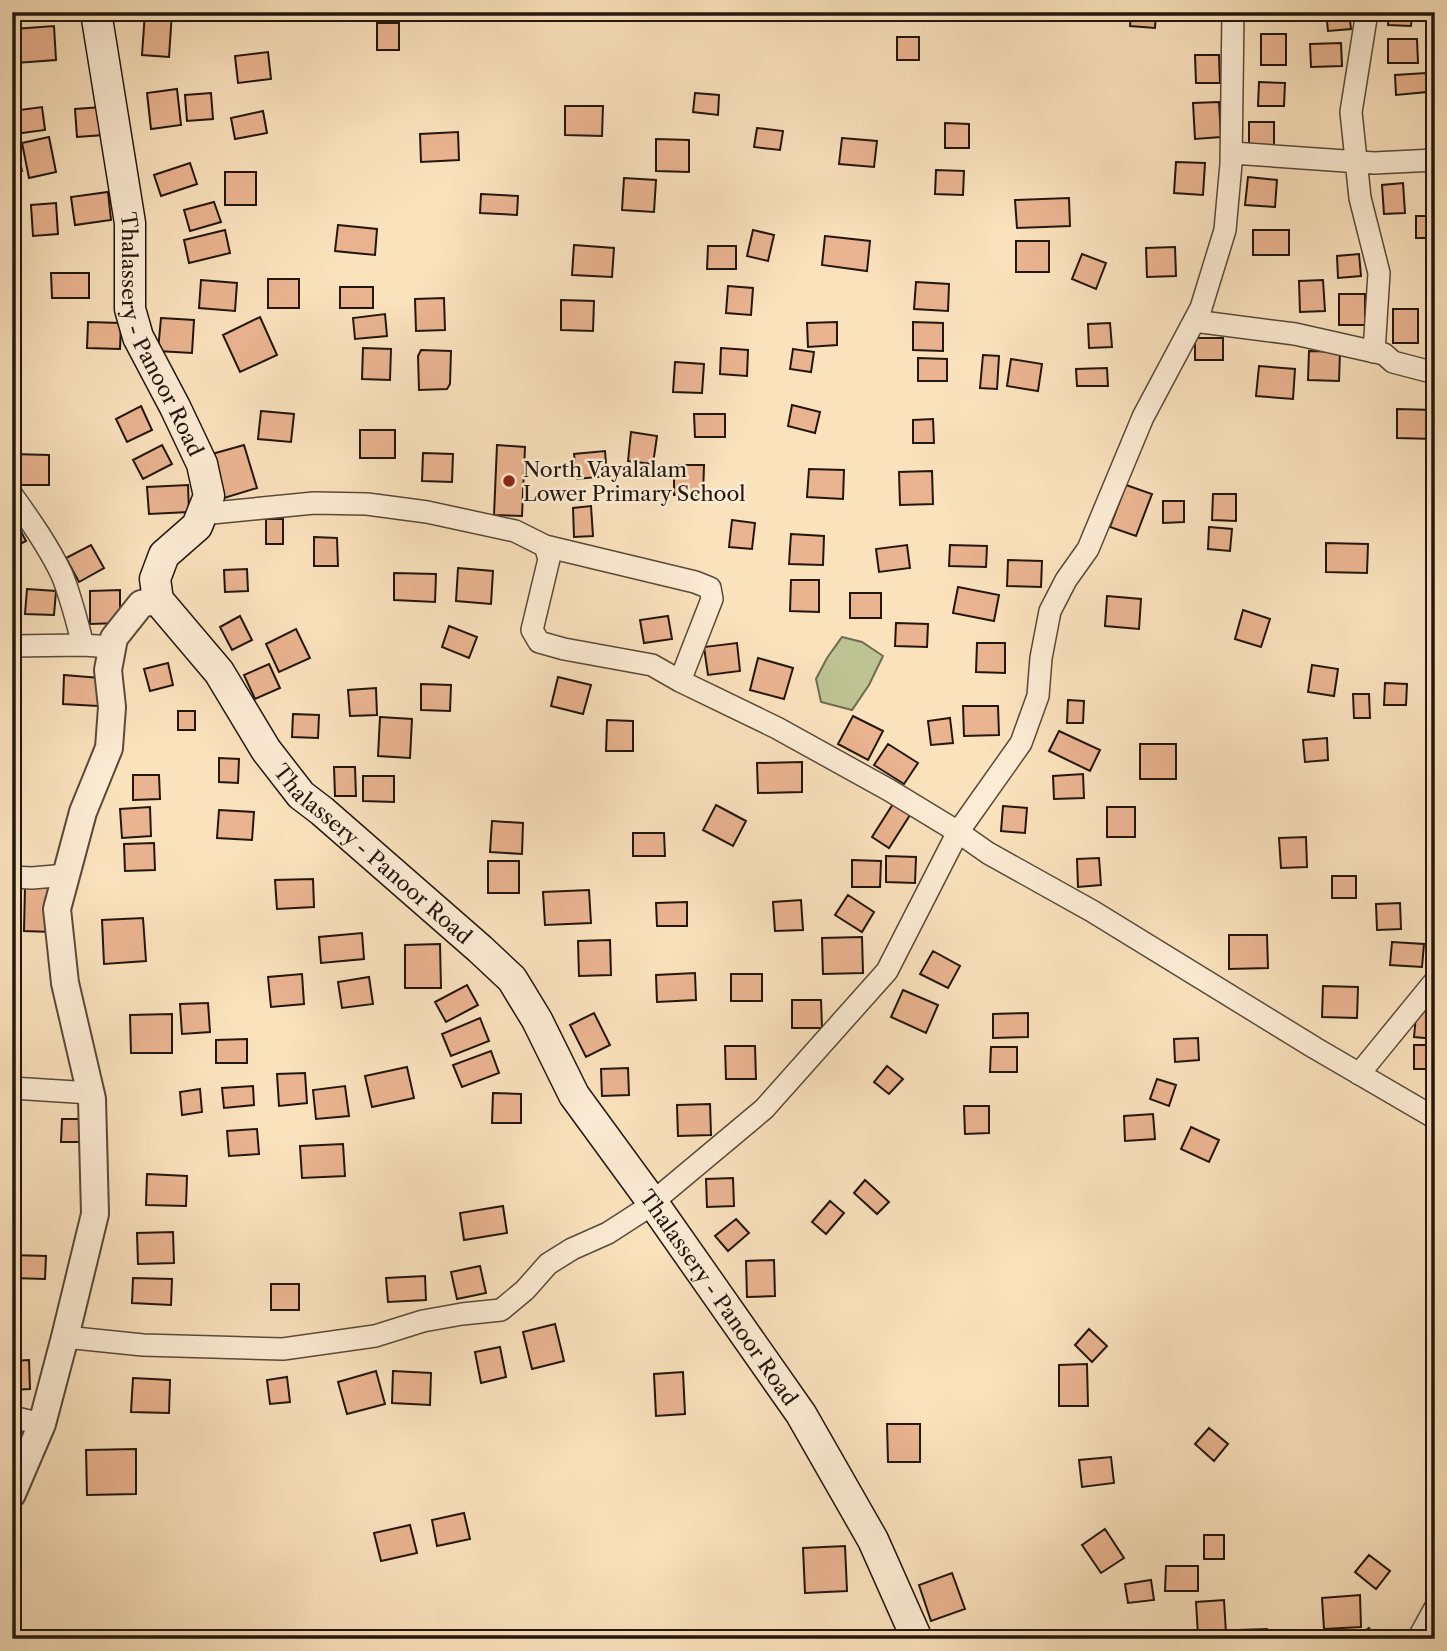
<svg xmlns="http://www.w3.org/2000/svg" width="1447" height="1651" viewBox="0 0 1447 1651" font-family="'Libre Caslon Text',serif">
<rect width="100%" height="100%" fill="#fae2bd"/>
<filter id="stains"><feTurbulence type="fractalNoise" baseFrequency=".00286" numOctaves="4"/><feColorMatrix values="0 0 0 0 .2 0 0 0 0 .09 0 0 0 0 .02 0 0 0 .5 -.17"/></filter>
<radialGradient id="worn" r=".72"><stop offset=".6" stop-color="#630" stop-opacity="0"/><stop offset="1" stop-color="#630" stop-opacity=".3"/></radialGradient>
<!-- green -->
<path fill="#bdc392" stroke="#706c50" stroke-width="2" d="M842 637 862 642 883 656 869 685 852 710 821 702 816 679 827 658Z"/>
<!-- building -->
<path fill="#eab490" stroke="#23160d" stroke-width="2" d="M145 12H172L169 57 142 55Z
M1131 12H1156L1155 28 1130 26Z
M1326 12H1349L1351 29 1328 31Z
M1389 12H1412L1411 26 1388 25Z
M377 23H399V50H377Z
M54 26 56 60 16 63 14 29Z
M1261 34H1286V65H1261Z
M897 37H919V60H897Z
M1388 39H1417L1418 63H1388Z
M1341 43 1342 66 1311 67 1310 44Z
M268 52 271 79 238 83 235 56Z
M1195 55H1219L1220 83H1196Z
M1426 73 1427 92 1396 95 1395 75Z
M1259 82 1285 83 1284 106H1258Z
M177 89 181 125 151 129 147 93Z
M211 93 213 119 187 121 185 95Z
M695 93 719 95 718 115 693 112Z
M1219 102 1221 137 1195 139 1193 103Z
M565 106H603L602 136 565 135Z
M42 107 45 130 14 134 12 111Z
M102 107 104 135 77 137 75 109Z
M263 111 267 133 235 139 231 118Z
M1249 122H1274V148H1249Z
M945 123 969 124V148H945Z
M757 128 783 131 780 150 754 147Z
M458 132 459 160 421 162 420 134Z
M49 137 56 172 29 178 22 143Z
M842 138 877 141 874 167 839 164Z
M656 139 689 140V172L656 171Z
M16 144 22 171 12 173V145Z
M1176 162 1205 163 1203 195 1174 193Z
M190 163 197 184 161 196 154 175Z
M936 170 964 171 963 195 935 194Z
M225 172H256V205H225Z
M1248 177 1277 180 1275 207 1245 205Z
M624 178 656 180 654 212 622 210Z
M1403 183 1405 213 1384 214 1382 185Z
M108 192 111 220 75 225 71 197Z
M481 194 518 196 517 215 480 213Z
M1069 198 1070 226 1017 228 1015 200Z
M214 202 221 222 190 231 184 210Z
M56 203 58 234 33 236 31 205Z
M1416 216H1435V238H1416Z
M338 225 377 229 375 255 335 251Z
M225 230 230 253 189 263 184 240Z
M753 230 774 235 768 261 747 256Z
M1253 230H1289V255H1253Z
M825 236 870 241 867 271 822 265Z
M1016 241H1049V272H1016Z
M574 245 614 248 612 277 572 275Z
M708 246H736V269H707Z
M1175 247 1176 276 1147 277 1146 248Z
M1082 254 1106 263 1096 289 1072 279Z
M1359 254 1361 276 1338 278 1337 256Z
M51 273H89V298H52Z
M268 279H299V308H268Z
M201 280 237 283 235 311 199 308Z
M1323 280 1325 311 1300 312 1299 281Z
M1429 281H1435V306H1429Z
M916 282 949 284 948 311 914 309Z
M728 286 753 288 751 315 726 313Z
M340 287H373V308H340Z
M1339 294H1365V325H1339Z
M444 298 445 330 416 331 415 299Z
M561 300 594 301 593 331 561 330Z
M1393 309H1418V343H1393Z
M385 314 387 336 355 339 353 318Z
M260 317 277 355 240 372 223 335Z
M161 318 194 320 192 353 158 351Z
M88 322 121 323 120 349 87 348Z
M837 322V345L808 347 807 323Z
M913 322 943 323V351L913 350Z
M1110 323 1112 347 1089 348 1088 324Z
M1195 338H1223V360H1195Z
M363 348 391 349 390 380 362 379Z
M721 348 748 350 747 376 720 374Z
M793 349 814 352 811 372 790 369Z
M421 350 451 351 450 384 447 389 419 390 418 356Z
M1309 351 1340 352 1339 381 1308 380Z
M983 355 999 356 997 389 980 388Z
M918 358 947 359V381H918Z
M1011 359 1042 364 1038 391 1007 386Z
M675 362 704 364 702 393 673 392Z
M1259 366 1295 369 1293 399 1256 396Z
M1107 368 1108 386H1077L1076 369Z
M792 405 820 412 815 433 788 426Z
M141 406 152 430 127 442 116 419Z
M1397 409 1435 410V439L1397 438Z
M261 411 294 414 291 442 258 439Z
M694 414H725V437H695Z
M933 419 934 443H913V420Z
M360 430H395V458H360Z
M631 432 657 436 653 464 628 461Z
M162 445 172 464 143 479 133 460Z
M244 445 257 488 224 498 212 454Z
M497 445 525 447 522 516 494 515Z
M605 451 607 476 577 479 574 454Z
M423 453 453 454 452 482 422 481Z
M12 454 49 455V485H12Z
M674 465H704L703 495H674Z
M809 469 844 470 843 499 807 497Z
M932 471 933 504 900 505 899 472Z
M188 485 189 512 149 514 147 487Z
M1126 485 1152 494 1136 536 1110 527Z
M1213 494H1236V521L1212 520Z
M1163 501H1184V522L1163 523Z
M591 506 593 536 574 537 573 508Z
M266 519H283V544H266Z
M732 520 755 523 752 549 729 547Z
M16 522 26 541 12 548V524Z
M1209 527 1232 529 1230 551 1208 549Z
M791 534 824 536 823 565 789 564Z
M314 537 337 538 338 566H314Z
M1326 543 1368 544 1367 573 1326 572Z
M91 545 104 568 79 582 66 558Z
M907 545 910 568 879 572 876 549Z
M950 545 987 546 986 567 949 566Z
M1008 560 1042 561 1041 587 1007 586Z
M458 568 493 571 491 604 456 601Z
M247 569 248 591 225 592 224 570Z
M394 573 436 574 435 602 394 600Z
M791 580H819V612L790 611Z
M958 587 999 595 994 621 953 613Z
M27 589 56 591 54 615 25 614Z
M120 590V623L90 624V591Z
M850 593H881V618H850Z
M1107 596 1141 599 1139 629 1105 626Z
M1243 610 1270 619 1261 647 1235 639Z
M240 616 252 640 232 650 220 627Z
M668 616 672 639 644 643 640 620Z
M896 623 928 624 927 647 895 646Z
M449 626 477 637 469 658 442 647Z
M296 629 310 658 279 672 266 644Z
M737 643 740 671 708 675 704 647Z
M977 643H1005V673L976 672Z
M758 658 793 668 784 699 750 690Z
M168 663 173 685 150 691 144 669Z
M269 664 280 688 255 699 244 675Z
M1312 665 1338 669 1334 696 1308 692Z
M64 675 100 678 98 706 63 704Z
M558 677 591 685 583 714 551 706Z
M1385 683 1407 684 1406 705H1384Z
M421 684 451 685 450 711 421 710Z
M376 688 377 715 350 716 348 690Z
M1353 694H1369L1370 718H1354Z
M1068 700 1084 701 1083 723H1067Z
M963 706H998L999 735 964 736Z
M178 711H195V730H178Z
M293 714 319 715 318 738 292 737Z
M853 716 883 731 868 760 838 744Z
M380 717 412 719 410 758 378 756Z
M950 718 953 743 931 745 928 721Z
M607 720 633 721V751H606Z
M1059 731 1100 750 1090 771 1049 751Z
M1327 738 1328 760 1305 762 1303 740Z
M888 744 918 763 904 784 874 765Z
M1140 744H1176V779H1140Z
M219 758 239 759 238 783 219 782Z
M802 762V792L758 793 757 763Z
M334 767H355L356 796H335Z
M1083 774 1084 798 1054 799 1053 776Z
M133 775H159L160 799 133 800Z
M363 776H394V802L363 801Z
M893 804 910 815 889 848 872 837Z
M716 805 746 821 733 846 703 830Z
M1003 806 1027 808 1025 833 1001 831Z
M150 807 151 836 122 838 120 809Z
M1107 807H1135V837H1107Z
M219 810 254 812 252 840 217 838Z
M12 819H18L17 867H12Z
M492 821 523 823 522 854 490 852Z
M633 833H664L665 856H633Z
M1306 837 1307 867 1281 868 1279 838Z
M154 843 155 870 125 871 124 844Z
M886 856 916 857 915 883 886 882Z
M1099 858 1101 885 1078 887 1077 859Z
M852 860 881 861 880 887H852Z
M488 861H519V893H488Z
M1332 876H1356V898H1332Z
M313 879 314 907 277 909 275 880Z
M25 887 53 888 52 932 24 931Z
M589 890 591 923 545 925 543 892Z
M848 895 874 912 862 932 835 915Z
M801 900 803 930 775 931 773 902Z
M687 902V926H657L656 903Z
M1400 903 1401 929 1377 930 1376 904Z
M143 918 146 961 104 964 102 920Z
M362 933 364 959 321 963 319 937Z
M1229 935H1267L1268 968 1229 969Z
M862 937 863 973 823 974 822 938Z
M610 940 611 975 579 976 578 941Z
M1392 942 1424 944 1422 967 1390 965Z
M440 944 441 988H405V945Z
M933 951 960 966 948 988 920 974Z
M695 973 696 1000 657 1002 656 975Z
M302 974 304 1004 271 1007 268 977Z
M731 974H762V1001H731Z
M369 977 373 1004 342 1008 338 982Z
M467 985 478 1005 446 1022 435 1002Z
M1323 986 1358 987 1357 1018 1322 1017Z
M903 990 938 1005 926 1033 891 1017Z
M792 1000H821L822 1028H792Z
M208 1003 210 1032 182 1034 180 1004Z
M1417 1005 1435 1007V1039L1414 1037Z
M594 1013 610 1045 586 1057 570 1025Z
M1028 1013V1037L993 1038V1014Z
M172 1014V1053H131L130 1015Z
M480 1018 489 1041 451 1056 442 1034Z
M1198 1038 1199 1060 1175 1062 1174 1039Z
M247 1039V1063H216V1040Z
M1414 1045H1435V1069H1414Z
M725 1046H755L756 1079H726Z
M991 1047H1017V1072H990Z
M491 1051 499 1073 462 1087 453 1065Z
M887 1066 903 1079 889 1094 874 1082Z
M407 1067 414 1098 372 1107 365 1076Z
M628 1068 629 1095 602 1096 601 1069Z
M305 1073 307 1103 279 1106 277 1074Z
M1157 1079 1176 1085 1169 1106 1150 1099Z
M253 1086 254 1105 224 1108 222 1088Z
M345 1086 349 1116 316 1119 313 1090Z
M200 1089 202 1112 182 1115 180 1092Z
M493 1093 521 1094V1123H492Z
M710 1104 711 1135 678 1136 677 1105Z
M964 1106H989V1133L965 1134Z
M1153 1114 1155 1139 1125 1141 1124 1116Z
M62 1119H85V1142H61Z
M1191 1127 1219 1140 1209 1162 1181 1149Z
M257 1129 259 1154 229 1156 227 1131Z
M343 1144 345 1176 302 1178 300 1146Z
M147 1174 187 1176 186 1206 146 1205Z
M733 1178 734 1206 707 1207 706 1179Z
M865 1180 889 1202 877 1214 854 1193Z
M830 1201 844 1213 826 1234 812 1222Z
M503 1206 507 1233 464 1240 460 1213Z
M736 1219 749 1233 728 1251 715 1236Z
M173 1232 174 1263 138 1264 137 1233Z
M12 1255 46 1256 45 1279 12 1278Z
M774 1260 775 1296 747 1297 746 1261Z
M480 1266 486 1293 457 1299 451 1272Z
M425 1276 426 1300 388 1302 386 1278Z
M133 1278 172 1279 171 1305 132 1303Z
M271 1284H299V1310H271Z
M555 1324 564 1361 532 1369 523 1332Z
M1089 1329 1107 1346 1092 1362 1075 1345Z
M500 1347 506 1377 481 1383 475 1352Z
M29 1360 30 1389 12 1390V1361Z
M1087 1364 1088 1406H1059V1365Z
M376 1371 385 1404 347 1414 338 1382Z
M393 1371 431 1373 430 1405 392 1403Z
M683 1372 685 1414 656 1416 654 1374Z
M287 1377 290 1402 270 1404 267 1380Z
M133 1378 170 1380 169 1413 131 1412Z
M887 1424H920V1462H888Z
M1209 1428 1228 1444 1214 1461 1195 1444Z
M136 1449V1494L87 1495 86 1450Z
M1111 1457 1114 1483 1082 1487 1079 1460Z
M464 1513 470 1539 437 1546 432 1520Z
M410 1525 417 1553 381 1561 374 1533Z
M1105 1529 1124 1558 1101 1573 1082 1545Z
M1204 1535H1224V1559H1204Z
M845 1546 847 1591 805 1593 803 1548Z
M1369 1555 1390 1571 1376 1589 1355 1572Z
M1166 1566H1198V1591H1165Z
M952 1573 965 1609 931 1621 919 1585Z
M1151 1580 1154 1600 1128 1603 1125 1584Z
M1360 1595 1361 1627 1324 1629 1322 1598Z
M1224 1600 1226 1633 1198 1635 1196 1602Z
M1369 1628 1377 1639H1355Z
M1267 1629V1639H1238V1630Z
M853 1631V1639H809L808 1633Z"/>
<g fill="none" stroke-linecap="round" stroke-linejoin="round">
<!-- minor casing -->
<g stroke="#594939" stroke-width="24">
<path id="minor" d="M1367 12 1351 112 1360 198 1379 273 1374 352
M1232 153 1374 163 1435 160
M1194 321 1295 334 1384 354 1393 362 1435 373
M12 495C30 520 49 547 62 575 71 597 77 622 83 645
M202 514 314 503 367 504 427 512 515 531 545 546 549 559 532 630 539 642 564 649 652 665 680 681 777 728 889 790 958 832 988 853 1092 911 1315 1048 1435 1118
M545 546 695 582 710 588 712 599 680 681
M12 646 83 645 112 647
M12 877 32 878 66 875
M1359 1074 1435 981
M12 1088 91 1093
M65 1337 143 1345 283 1349 375 1336 423 1321 462 1314 501 1310 525 1290 548 1264 572 1249 608 1233 642 1211 764 1109 887 971 958 832 1021 743 1038 696 1041 658 1050 611 1066 580 1088 549 1143 417 1201 308 1225 230 1231 164 1233 12
M12 1417 42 1424
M1418 1639 1435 1608"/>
</g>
<!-- tertiary casing -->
<g stroke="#594939" stroke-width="30">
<path id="tertiary" d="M12 1494 42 1424 65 1337 95 1214 92 1099 65 983 57 909 83 812 109 748 112 707 108 670 114 638 141 604 158 600"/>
</g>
<!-- secondary casing -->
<g stroke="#23160d" stroke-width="33">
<g id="secondary">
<path id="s1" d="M96 12 130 223V309L138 337 175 407 202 464 209 496 197 526 164 555 155 579 158 600 219 672 266 750 301 795 322 811 480 949 512 979 537 1020 574 1095 653 1203 801 1414 873 1540 917 1639"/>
</g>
</g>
<!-- minor -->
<use href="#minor" stroke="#fcecd4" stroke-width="21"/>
<!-- tertiary -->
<use href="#tertiary" stroke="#fcecd4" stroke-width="26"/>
<!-- secondary -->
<use href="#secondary" stroke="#fcecd4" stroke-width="30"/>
</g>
<!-- markers -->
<circle fill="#8f2418" stroke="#fcecd4" stroke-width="2.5" cx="509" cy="481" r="7"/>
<g text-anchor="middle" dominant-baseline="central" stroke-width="5" stroke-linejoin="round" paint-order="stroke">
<!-- street labels -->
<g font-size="21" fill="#23160d" stroke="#fcecd4">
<text stroke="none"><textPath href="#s1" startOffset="332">Thalassery - Panoor Road</textPath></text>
<text stroke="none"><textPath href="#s1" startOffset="962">Thalassery - Panoor Road</textPath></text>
<text stroke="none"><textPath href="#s1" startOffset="1530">Thalassery - Panoor Road</textPath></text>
</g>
<!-- poi labels -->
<g font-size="21" fill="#23160d" stroke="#fcecd4" text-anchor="start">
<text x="523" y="469">North Vayalalam<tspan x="523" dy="24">Lower Primary School</tspan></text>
</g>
</g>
<!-- margin -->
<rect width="1447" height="1651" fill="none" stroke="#fae2bd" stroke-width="42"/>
<rect x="14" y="14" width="1419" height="1623" fill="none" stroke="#23160d" stroke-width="3.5"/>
<rect x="21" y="21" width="1405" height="1609" fill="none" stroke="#23160d" stroke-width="2"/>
<rect width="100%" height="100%" filter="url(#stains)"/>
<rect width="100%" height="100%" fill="url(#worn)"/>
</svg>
